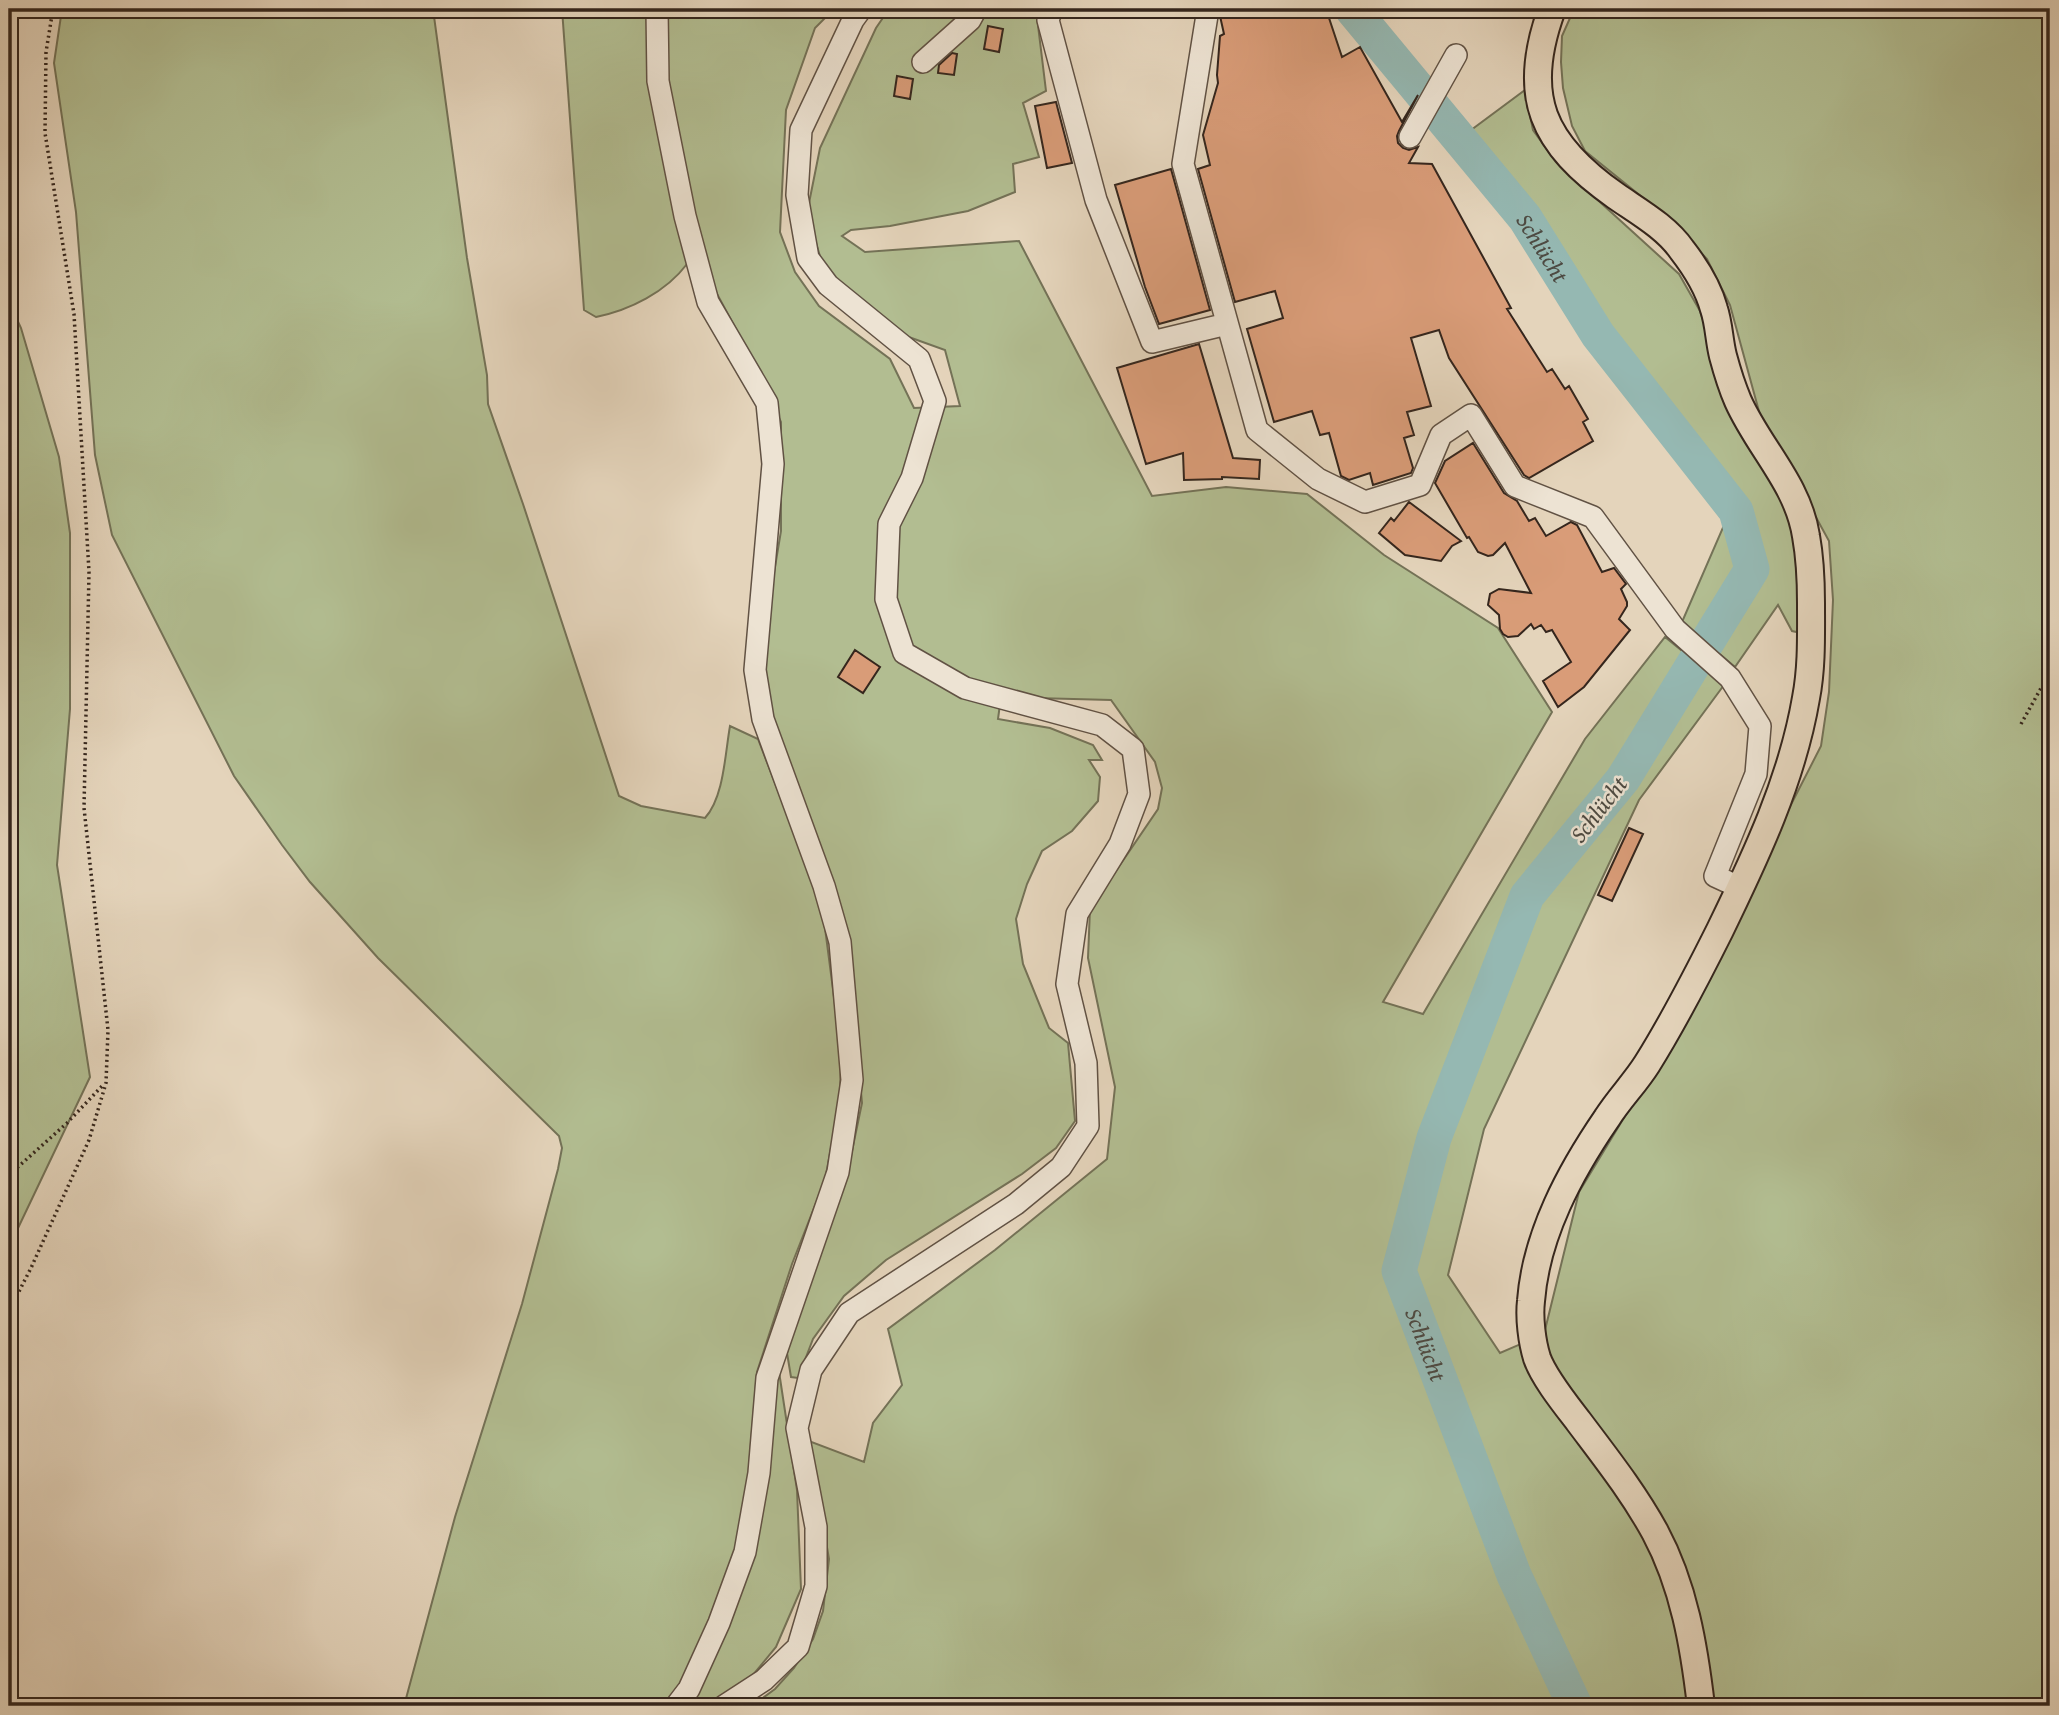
<svg xmlns="http://www.w3.org/2000/svg" width="2059" height="1715" viewBox="0 0 2059 1715" font-family="'Gentium Book Plus',serif">
<rect width="100%" height="100%" fill="#e4d4bb"/>
<filter id="stains"><feTurbulence type="fractalNoise" baseFrequency=".00286" numOctaves="4"/><feColorMatrix values="0 0 0 0 .2 0 0 0 0 .09 0 0 0 0 .02 0 0 0 .5 -.17"/></filter>
<radialGradient id="worn" r=".72"><stop offset=".6" stop-color="#630" stop-opacity="0"/><stop offset="1" stop-color="#630" stop-opacity=".3"/></radialGradient>
<!-- green -->
<path fill="#b2bd91" stroke="#747257" stroke-width="2" d="M62 9H433L467 258 487 375 488 404 523 504 619 796 641 806 705 818C724 797 725 754 730 726L758 739 814 884 825 928 841 1051 840 1100 825 1180 792 1264 757 1372 748 1478 739 1541 705 1637 683 1684 667 1706H404L455 1517 522 1304 558 1169 562 1148 559 1136 378 958 310 882 282 845 234 776 112 535 95 455 76 212 54 63Z
M562 9H646L656 109 686 248 687 264C666 292 630 310 596 317L584 310Z
M664 9 686 12 687 9H834L815 28 786 110 780 232 795 272 819 306 890 359 914 408 960 406 945 350 906 336 825 273 807 213 820 148 876 28 889 9H1036L1046 91 1023 103 1039 157 1013 164 1015 192 968 211 890 226 851 230 842 236 865 252 1019 241 1152 496 1226 487 1307 494 1384 555 1498 628 1552 712 1383 1002 1423 1014 1585 739 1665 637 1724 685 1639 800 1484 1129 1448 1275 1500 1353 1544 1334 1579 1192 1668 1045 1821 746 1829 692 1833 600 1829 541 1760 415 1730 305 1707 259 1663 214 1585 151 1572 126 1563 88 1561 62 1562 36 1574 9H2050V1706H752L775 1689 794 1668 813 1639 823 1611 829 1559 809 1441 864 1462 873 1423 902 1385 888 1329 995 1250 1107 1159 1115 1087 1088 958 1090 909 1158 809 1162 788 1155 762 1111 700 1001 697 998 719 1050 728 1093 745 1102 760H1089L1100 777 1098 801 1072 831 1042 851 1027 884 1016 919 1023 964 1049 1028 1068 1043 1075 1121 1056 1148 1022 1174 886 1260 844 1296 813 1339 798 1378 791 1377 787 1353 799 1307 851 1156 862 1103 858 1060 785 757 758 669 781 531V422L737 331 702 266 663 82Z
M1525 90 1533 130 1556 162 1679 274 1700 311 1734 417 1784 497 1799 534 1806 634 1792 631 1778 605 1735 667 1682 622 1725 523 1572 316 1459 139Z
M9 302 21 328 59 457 70 533V709L57 865 90 1077 9 1247Z
M778 1365 797 1490 801 1589 776 1647 748 1681 708 1706H686L713 1657Z"/>
<g fill="none" stroke-linecap="round" stroke-linejoin="round">
<!-- river -->
<path stroke="#95b8b2" stroke-width="35" id="s1" d="M1352 9 1525 218 1598 335 1736 511 1752 569 1623 779 1527 896 1434 1138 1399 1271 1514 1575 1575 1706"/>
</g>
<!-- building -->
<path fill="#d99c78" stroke="#35261d" stroke-width="2" d="M1221 9H1326L1342 57 1360 47 1402 122 1418 95 1399 131 1397 136 1398 143 1403 148 1409 150 1418 147 1409 163 1432 164 1511 308 1507 309 1547 372 1552 369 1565 389 1569 386 1588 419 1583 422 1593 441 1529 478 1524 475 1449 358 1439 330 1411 338 1431 406 1407 412 1414 435 1404 438 1413 468 1411 473 1373 485 1370 473 1349 480 1341 476 1329 433 1320 435 1312 411 1274 422 1247 329 1283 318 1275 291 1235 302 1198 169 1210 165 1203 135 1218 83 1217 75 1220 36 1224 34 1220 16Z
M988 26 1003 29 999 52 984 49Z
M952 53 957 54 954 75 938 73 939 65Z
M897 76 913 79 910 99 894 96Z
M1056 102 1072 163 1047 168 1035 106Z
M1171 169 1210 310 1159 324 1145 287 1115 185Z
M1199 344 1233 458 1260 460 1259 479 1222 477V479L1184 480 1183 453 1146 464 1117 368Z
M1473 443 1504 493 1517 501 1529 521 1535 518 1546 536 1571 522 1577 525 1602 572 1614 568 1626 584 1621 589 1627 602V606L1619 619 1630 630 1584 687 1558 707 1543 681 1571 662 1552 630 1546 632 1541 625 1534 629 1531 624 1518 636 1508 637 1503 634 1500 629 1499 615 1488 605 1490 594 1499 589 1531 593 1505 543 1493 555 1488 556 1478 552 1469 537 1467 538 1435 483 1445 461Z
M1409 502 1461 541 1452 546 1441 561 1405 555 1379 533 1391 518 1394 521Z
M855 650 880 667 863 693 838 677Z
M1629 828 1643 834 1612 901 1598 895Z"/>
<g fill="none" stroke-linecap="round" stroke-linejoin="round">
<!-- minor casing -->
<g stroke="#615244" stroke-width="24">
<path id="minor" d="M657 9 658 81 685 216 708 302 767 403 773 464 755 670 763 719 824 886 840 942 852 1080 838 1172 767 1378 759 1473 745 1552 719 1623 689 1689 676 1706
M1052 9 1048 20 1096 200 1152 342 1227 324
M1208 9 1183 164 1257 430 1318 479 1365 502 1420 485 1441 435 1471 415 1515 486 1593 517 1675 629 1730 678 1760 726 1756 774 1715 876 1741 888
M923 62 970 20 976 9
M1410 137 1456 55
M724 1706 764 1680 798 1647 816 1586V1527L797 1428 811 1370 849 1313 1016 1204 1061 1167 1088 1126 1086 1063 1067 984 1077 914 1120 844 1139 794 1133 749 1102 725 965 688 904 653 886 599 889 524 912 478 935 401 919 359 828 285 808 258 797 195 801 130 853 20 861 9"/>
</g>
<!-- major casing -->
<g stroke="#35261d" stroke-width="30">
<path id="major" d="M1552 9C1520 96 1542 144 1616 196 1639 212 1666 227 1682 250 1696 268 1708 287 1714 309 1719 324 1719 340 1723 356 1727 371 1732 387 1738 401 1759 448 1798 484 1806 536 1810 558 1811 581 1811 603 1811 635 1812 667 1806 698 1792 780 1756 856 1720 930 1697 976 1674 1021 1647 1064 1635 1083 1619 1099 1607 1118 1570 1172 1536 1235 1531 1301 1529 1318 1532 1342 1537 1358 1544 1378 1566 1405 1579 1422 1606 1458 1633 1492 1655 1532 1684 1586 1694 1646 1701 1706"/>
</g>
<!-- path -->
<path stroke="#35261d" stroke-width="3.5" stroke-dasharray="2 3.5" stroke-linecap="butt" d="M2021 724 2050 672
M9 1175 67 1123 104 1084
M9 1311 31 1268 89 1140 106 1083 108 1030 84 808 89 572 74 314 45 133 46 52 53 9"/>
<!-- minor -->
<use href="#minor" stroke="#ede3d3" stroke-width="21"/>
<!-- major -->
<use href="#major" stroke="#e4d4bb" stroke-width="26"/>
</g>
<g text-anchor="middle" dominant-baseline="central" stroke-width="5" stroke-linejoin="round" paint-order="stroke">
<!-- water labels -->
<g font-size="23" font-style="italic" fill="#4d4a42" stroke="#ede3d3">
<text stroke="none"><textPath href="#s1" startOffset="306">Schlücht</textPath></text>
<text transform="translate(1598 809) rotate(-52)">Schlücht</text>
<text stroke="none"><textPath href="#s1" startOffset="1566">Schlücht</textPath></text>
</g>
</g>
<!-- margin -->
<rect width="2059" height="1715" fill="none" stroke="#e4d4bb" stroke-width="35"/>
<rect x="10" y="10" width="2038" height="1694" fill="none" stroke="#35261d" stroke-width="3.5"/>
<rect x="18" y="18" width="2024" height="1680" fill="none" stroke="#35261d" stroke-width="2"/>
<rect width="100%" height="100%" filter="url(#stains)"/>
<rect width="100%" height="100%" fill="url(#worn)"/>
</svg>
